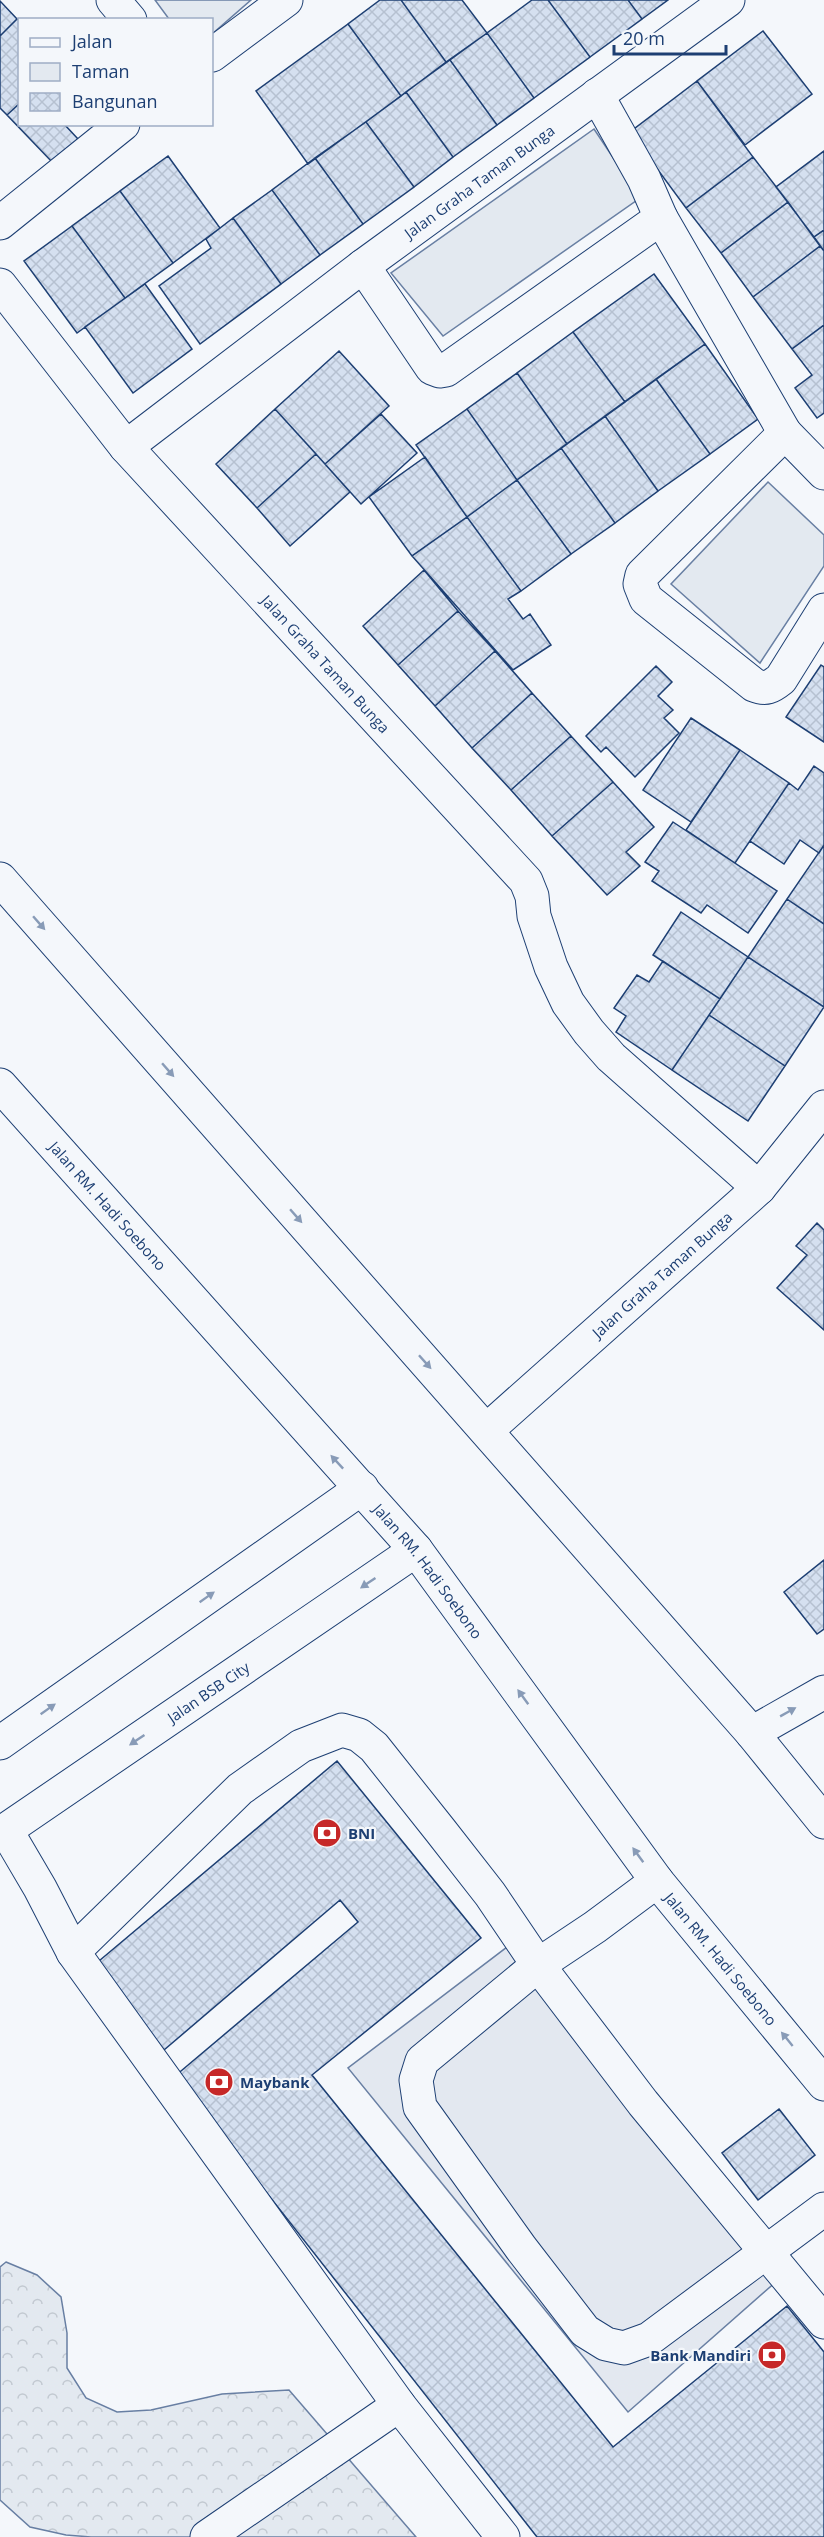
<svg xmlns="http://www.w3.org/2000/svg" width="824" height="2537" viewBox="0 0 824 2537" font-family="'Open Sans',sans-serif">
<defs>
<pattern id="forest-crowns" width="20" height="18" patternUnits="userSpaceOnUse" patternTransform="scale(1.5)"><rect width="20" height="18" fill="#e3e9f0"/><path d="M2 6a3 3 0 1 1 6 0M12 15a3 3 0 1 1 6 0" fill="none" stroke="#c2c9d1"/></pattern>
<pattern id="building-cross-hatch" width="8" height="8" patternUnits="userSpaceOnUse" patternTransform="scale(1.5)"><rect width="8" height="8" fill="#d5e0f0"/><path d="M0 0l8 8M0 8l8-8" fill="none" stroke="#b6c1d1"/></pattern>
</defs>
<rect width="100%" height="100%" fill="#f4f7fb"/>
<!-- green -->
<path fill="#e3e9f0" stroke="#687fa3" stroke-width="1.5" d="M155 0H251L212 34V20L169 19Z
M594 129 640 198 443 336 391 273Z
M768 482 824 535V566L760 663 671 584Z"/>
<!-- forest -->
<path fill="url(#forest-crowns)" stroke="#687fa3" stroke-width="1.5" d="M6 2262 37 2275 61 2297 67 2333V2368L86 2398 117 2412 151 2410 222 2394 289 2390 416 2537H91L66 2535 30 2527 0 2500V2267Z"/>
<!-- parking -->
<path fill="#e3e8f0" stroke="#687fa3" stroke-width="1.5" d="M515 1941 778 2280 628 2412 348 2068Z"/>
<!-- building -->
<path fill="url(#building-cross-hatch)" stroke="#1d3f73" stroke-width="1.5" d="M380 0H401L446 62 401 96 348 24Z
M401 0H462L487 33 446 62Z
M532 0H548L590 57 534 98 487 33Z
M548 0H628L642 19 590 57Z
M628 0H668L642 19Z
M0 1 17 19 0 36Z
M17 19 20 21V103L7 115 0 108V36Z
M348 24 401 96 308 164 256 91Z
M763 31 812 94 745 145 697 81Z
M487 33 534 98 497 125 450 60Z
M450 60 497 125 453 157 406 92Z
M697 81 753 157 686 208 630 132Z
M406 92 453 157 414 187 366 122Z
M20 103V124H64L78 139 53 163 7 115Z
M366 122 414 187 363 224 315 158Z
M824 151V230L814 237 776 187Z
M168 156 220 228 173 263 120 191Z
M753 157 788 202 721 253 686 208Z
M315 158 363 224 320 255 272 190Z
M272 190 320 255 281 284 233 218Z
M120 191 173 263 125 298 72 226Z
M788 202 820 246 753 297 721 253Z
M233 218 281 284 200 344 159 286 211 248 206 239Z
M72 226 125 298 77 333 24 261Z
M824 230V251L814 237Z
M820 246 824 251V325L792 349 753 297Z
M654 274 705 344 625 402 573 332Z
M145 284 192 349 133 393 85 327Z
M824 325V413L817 418 795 388 812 375 792 349Z
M573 332 625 402 567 444 517 373Z
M705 344 758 419 710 454 656 379Z
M339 351 389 406 325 464 275 409Z
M517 373 567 444 517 480 467 409Z
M656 379 710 454 658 491 605 416Z
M275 409 316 454 257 508 216 464Z
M467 409 517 480 467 517 416 445Z
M381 414 417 453 361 504 325 464Z
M605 416 658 491 615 523 561 448Z
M561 448 615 523 571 554 517 480Z
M316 454 350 492 290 546 257 508Z
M425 457 467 517 412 556 369 497Z
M517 480 571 554 521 591 467 517Z
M467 517 521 591 508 599 523 619 530 614 551 645 513 670 412 556Z
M424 570 458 611 398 665 363 626Z
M458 611 495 651 435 706 398 665Z
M495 651 532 693 472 748 435 706Z
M821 665 824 667V742L786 717Z
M656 666 672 682 658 696 673 710 664 718 679 733 635 777 606 747 601 752 586 736Z
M532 693 571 736 511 790 472 748Z
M691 718 740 750 691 822 643 790Z
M571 736 613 782 552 836 511 790Z
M740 750 789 783 735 863 686 830Z
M814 766 824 773V845L819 853 800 840 784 864 750 841 789 783 798 790Z
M613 782 654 827 626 852 640 866 607 895 552 836Z
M673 822 777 891 748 933 707 905 701 913 652 881 659 871 645 862Z
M824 845V924L787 899Z
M787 899 824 924V1007L748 957Z
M681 912 748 957 720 999 653 955Z
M748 957 824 1007 785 1066 709 1015Z
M663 961 720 999 672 1070 616 1032 626 1016 614 1008 637 975 649 982Z
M709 1015 785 1066 748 1121 672 1070Z
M817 1223 824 1230V1330L777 1288 807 1255 796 1246Z
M824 1560V1629L817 1634 784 1592Z
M337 1761 481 1938 312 2075 613 2447 787 2306 824 2352V2537H537L175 2076 358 1922 340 1900 164 2050 93 1966Z
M779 2109 815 2155 758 2200 722 2153Z"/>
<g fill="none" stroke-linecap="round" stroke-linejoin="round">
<!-- minor casing -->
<g stroke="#1d3f73" stroke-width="35">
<g id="minor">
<path d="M113 0 130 20"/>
<path d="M212 55 286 0"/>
<path d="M661 218 785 433"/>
<path d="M0 223 123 124"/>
<path d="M363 266 432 368 440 371 446 370 661 218 644 179 597 95"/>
<path id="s1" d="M0 285 126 447 526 881 532 896 534 916 551 967 568 1003 589 1032 611 1057 759 1188"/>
<path id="s2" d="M126 447 363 266 728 0"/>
<path d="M824 473 785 433 642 575 640 584 646 599 754 685C766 690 771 687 781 679L824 610"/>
<path id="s3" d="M487 1430 759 1188 824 1107"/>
<path d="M752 1733 824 1692"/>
<path d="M0 1743 362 1488"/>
<path d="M6 1830 40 1888 73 1952 399 2405 503 2537"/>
<path id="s4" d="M0 1834 416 1550"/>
<path d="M657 1881 595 1927 538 1965 422 2061 416 2080 420 2107 521 2248 585 2331 606 2344 624 2348 649 2339 824 2209"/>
<path d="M73 1952 240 1789 301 1746 342 1730 359 1735 374 1747 440 1830 490 1894 538 1965 643 2103 824 2322"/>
<path d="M207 2537 399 2405"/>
</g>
</g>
<!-- major casing -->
<g stroke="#1d3f73" stroke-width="35">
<g id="major">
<path d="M0 879 752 1733 824 1822"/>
<path id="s5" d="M0 1085 416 1550 657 1881 824 2084"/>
</g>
</g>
<!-- minor -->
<use href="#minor" stroke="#f4f7fb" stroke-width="33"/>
<!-- major -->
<use href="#major" stroke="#f4f7fb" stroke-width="33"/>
</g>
<!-- one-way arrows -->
<defs><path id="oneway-solid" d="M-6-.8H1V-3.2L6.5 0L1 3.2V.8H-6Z" transform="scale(1.5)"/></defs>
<g fill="#889bb7">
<use href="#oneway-solid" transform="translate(39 923) rotate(49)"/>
<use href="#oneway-solid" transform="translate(168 1070) rotate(49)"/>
<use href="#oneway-solid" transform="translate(296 1216) rotate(49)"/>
<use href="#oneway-solid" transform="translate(425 1362) rotate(48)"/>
<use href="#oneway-solid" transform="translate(337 1462) rotate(-133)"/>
<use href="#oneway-solid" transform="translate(368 1583) rotate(146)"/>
<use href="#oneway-solid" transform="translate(207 1597) rotate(-35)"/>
<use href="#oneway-solid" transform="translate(523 1697) rotate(-126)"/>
<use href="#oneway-solid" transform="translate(48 1709) rotate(-35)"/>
<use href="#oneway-solid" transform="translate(788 1712) rotate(-29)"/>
<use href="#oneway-solid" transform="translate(137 1740) rotate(146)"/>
<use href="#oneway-solid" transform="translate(638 1855) rotate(-126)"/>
<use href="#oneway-solid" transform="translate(787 2039) rotate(-129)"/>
</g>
<!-- icons -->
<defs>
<g id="bank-disc" transform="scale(1.5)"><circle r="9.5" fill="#c62828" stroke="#f4f7fb"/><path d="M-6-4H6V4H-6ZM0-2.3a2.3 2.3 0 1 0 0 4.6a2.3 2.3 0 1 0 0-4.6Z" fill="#fff"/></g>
</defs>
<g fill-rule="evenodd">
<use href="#bank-disc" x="327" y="1833"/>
<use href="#bank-disc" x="219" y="2082"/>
<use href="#bank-disc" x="772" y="2355"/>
</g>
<g text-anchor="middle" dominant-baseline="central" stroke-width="4.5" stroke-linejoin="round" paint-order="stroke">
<!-- street labels -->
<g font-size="15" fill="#1d3f73" stroke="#f4f7fb">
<text stroke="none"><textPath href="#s2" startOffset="442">Jalan Graha Taman Bunga</textPath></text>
<text stroke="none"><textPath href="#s1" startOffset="500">Jalan Graha Taman Bunga</textPath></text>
<text stroke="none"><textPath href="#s5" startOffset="162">Jalan RM. Hadi Soebono</textPath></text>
<text stroke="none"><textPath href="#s3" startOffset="234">Jalan Graha Taman Bunga</textPath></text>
<text stroke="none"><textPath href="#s5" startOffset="648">Jalan RM. Hadi Soebono</textPath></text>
<text stroke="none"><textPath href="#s4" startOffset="252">Jalan BSB City</textPath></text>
<text stroke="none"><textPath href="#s5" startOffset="1134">Jalan RM. Hadi Soebono</textPath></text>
</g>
<!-- poi labels -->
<g font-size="15" font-weight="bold" fill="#1d3f73" stroke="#f4f7fb" text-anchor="start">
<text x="348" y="1833">BNI</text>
<text x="240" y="2082">Maybank</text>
<text x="751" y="2355" text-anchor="end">Bank Mandiri</text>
</g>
</g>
<!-- legend -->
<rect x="18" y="18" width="195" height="108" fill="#f4f7fb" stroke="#9eadc5" stroke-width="1.5"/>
<rect x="30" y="38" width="30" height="9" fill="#f4f7fb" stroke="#9eadc5" stroke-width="1.5"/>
<text x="72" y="48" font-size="18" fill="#1d3f73">Jalan</text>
<rect x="30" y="63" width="30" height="18" fill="#e3e9f0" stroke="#9eadc5" stroke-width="1.5"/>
<text x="72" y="78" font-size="18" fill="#1d3f73">Taman</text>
<rect x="30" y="93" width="30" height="18" fill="url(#building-cross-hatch)" stroke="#9eadc5" stroke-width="1.5"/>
<text x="72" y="108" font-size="18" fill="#1d3f73">Bangunan</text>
<!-- scale -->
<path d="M614 45v9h112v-9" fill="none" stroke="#1d3f73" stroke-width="3"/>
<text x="623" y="45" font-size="18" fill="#1d3f73" stroke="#f4f7fb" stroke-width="4.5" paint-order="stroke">20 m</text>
</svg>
